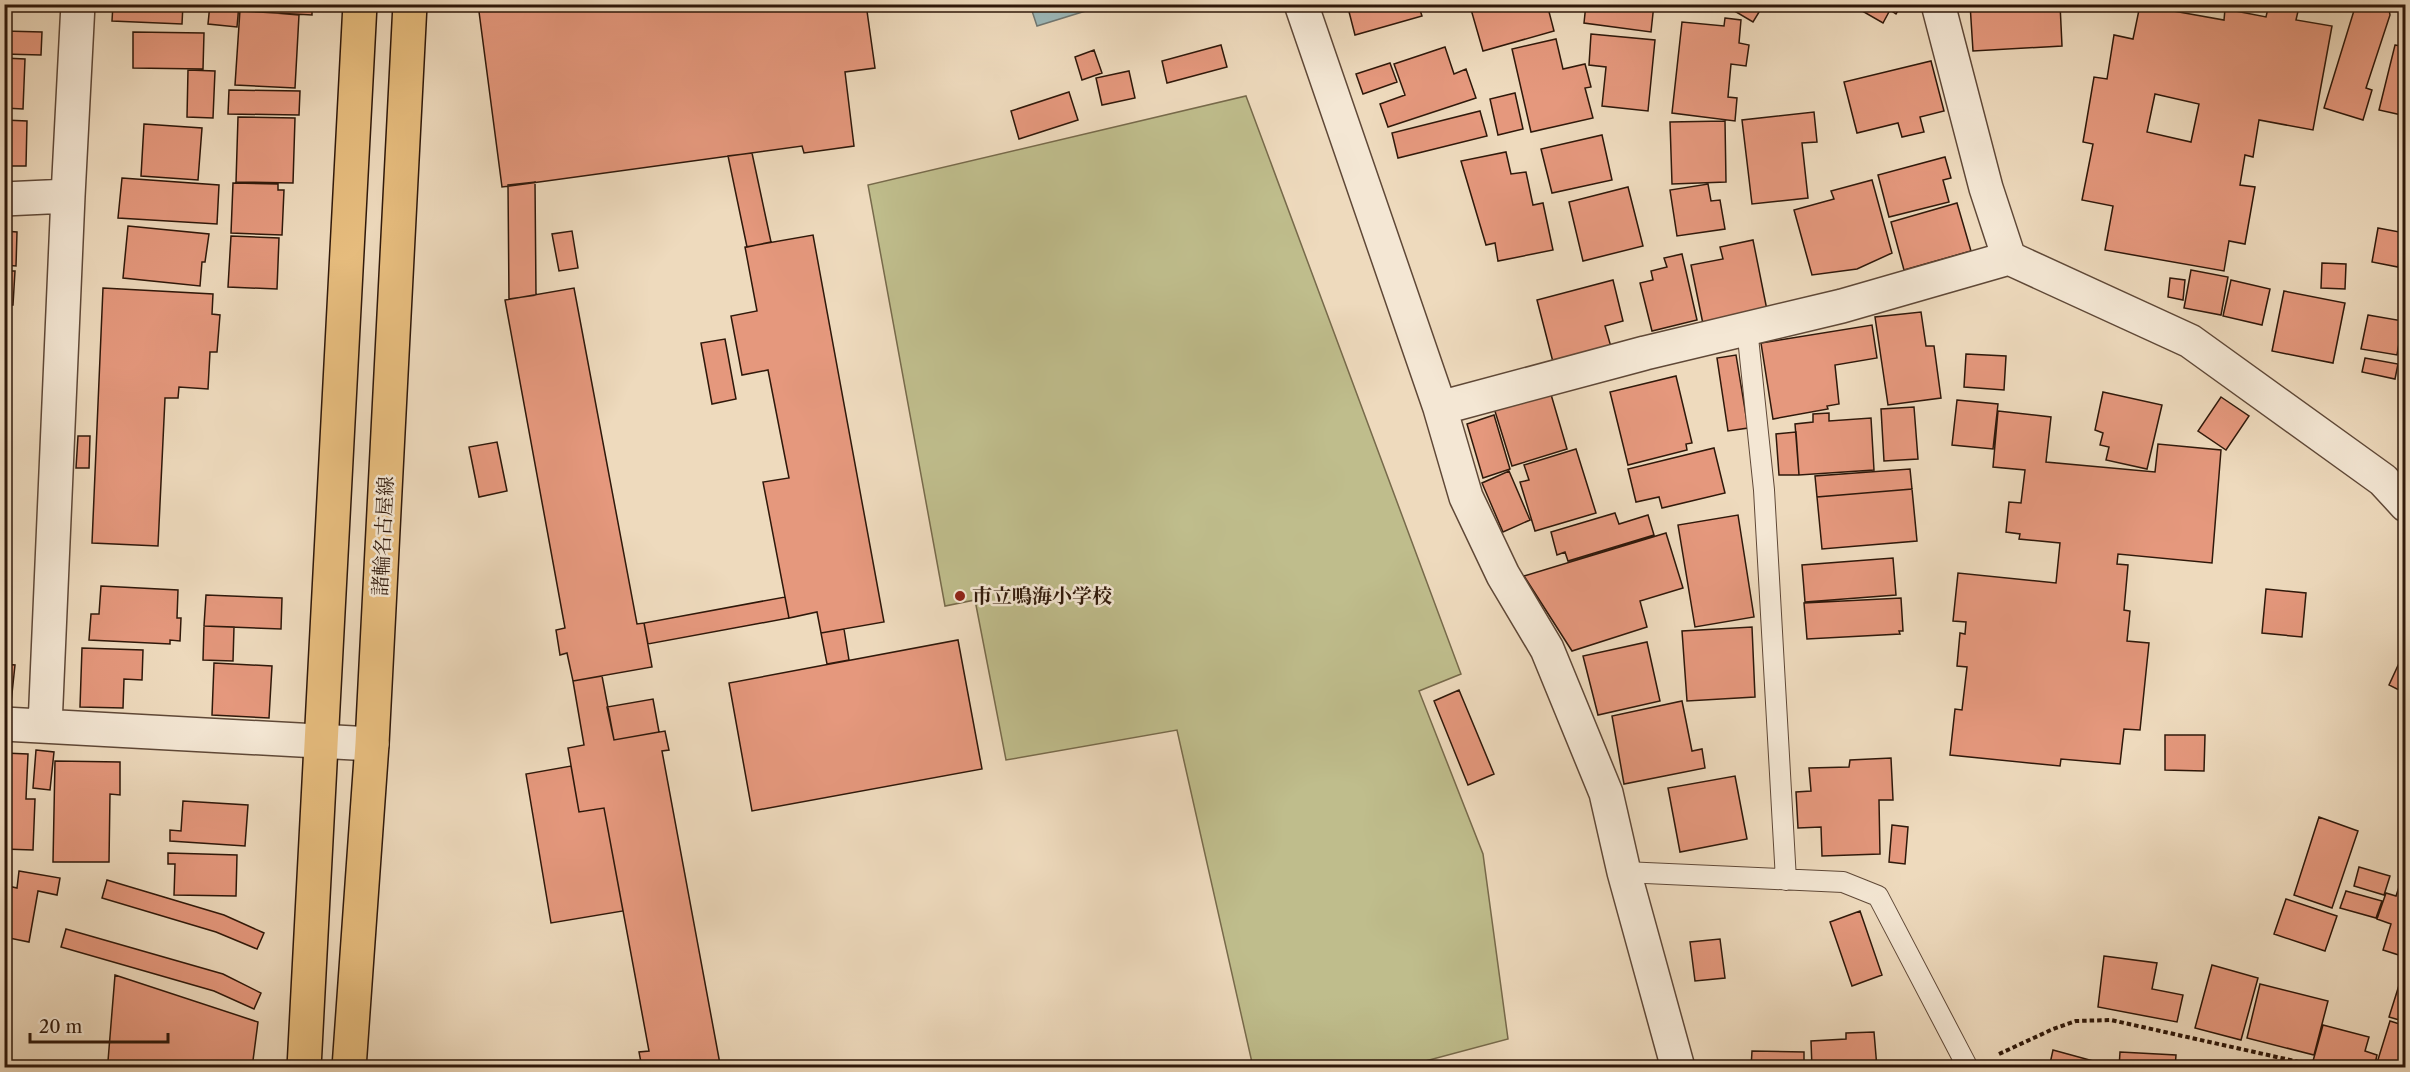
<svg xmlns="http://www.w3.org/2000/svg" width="2410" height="1072" viewBox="0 0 2410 1072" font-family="'Libre Caslon Text','Noto Serif JP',serif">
<rect width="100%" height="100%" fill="#eedabd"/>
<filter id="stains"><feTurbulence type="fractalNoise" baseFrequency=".00333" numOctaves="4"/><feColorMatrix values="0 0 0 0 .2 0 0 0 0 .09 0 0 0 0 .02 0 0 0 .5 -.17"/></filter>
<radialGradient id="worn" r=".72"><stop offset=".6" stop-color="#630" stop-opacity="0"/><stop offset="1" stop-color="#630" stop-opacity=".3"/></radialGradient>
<!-- green -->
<path fill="#bfbd8c" stroke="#776a4b" stroke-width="1.5" d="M1246 96 1461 674 1419 691 1483 854 1508 1039 1403 1067H1253L1177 730 1006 760 975 600 945 606 868 185Z"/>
<!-- water -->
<path fill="#9cb8b9" stroke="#707873" stroke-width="1.5" d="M1030 5V4L1105 5 1037 26Z"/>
<!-- building -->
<path fill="#e5987d" stroke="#2f180a" stroke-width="1.5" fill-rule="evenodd" d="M113 4H183L182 24 112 21Z
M210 4H239L237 27 208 24Z
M242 4H312V15L241 11Z
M478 4H838V6L866 4 875 68 845 72 854 146 804 153 802 146 502 187Z
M1347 4H1418L1422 16 1355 35Z
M1474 4H1547L1554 31 1483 51 1470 6Z
M1586 4H1654L1651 32 1584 23Z
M1734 4H1764L1753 22 1731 9Z
M1850 4H1902L1896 14 1890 10 1883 23Z
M1970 4H2060L2062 46 1973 51Z
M2269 4 2299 7 2296 20 2332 26 2313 130 2259 120 2253 157 2245 155 2240 185 2255 187 2245 244 2229 241 2224 271 2105 250 2113 206 2082 200 2093 144 2083 142 2094 77 2107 79 2114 35 2133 39 2140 5 2224 20 2225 9 2266 17ZM2155 94 2199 104 2191 142 2147 132Z
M2356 4H2388L2390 15 2366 88 2372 90 2363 120 2324 108Z
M2405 4H2406V31L2399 29Z
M240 10 299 15 295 88 235 85Z
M1725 18 1741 20 1739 43 1749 45 1746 66 1731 64 1728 97 1737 98 1735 121 1672 113 1682 22 1724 26Z
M4 31 42 32 41 55 4 54Z
M133 32 204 33 203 69 133 68Z
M1591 34 1655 40 1648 111 1602 106 1606 67 1589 65Z
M1556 39 1563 69 1585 64 1591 87 1585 88 1593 118 1531 132 1512 49Z
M1221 45 1227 67 1167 83 1162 61Z
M2395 45 2406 47V116L2379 110Z
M1445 47 1454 74 1466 69 1476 98 1388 127 1380 104 1405 95 1394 64Z
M1094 50 1102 73 1082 80 1075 57Z
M4 58 25 59 23 109 4 108Z
M1931 61 1944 111 1920 117 1924 132 1902 137 1898 123 1857 133 1844 82Z
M1390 63 1397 82 1363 94 1356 74Z
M188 70 215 71 213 118 187 117Z
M1129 71 1135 98 1102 105 1096 78Z
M229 90 300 91 299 115 228 114Z
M1069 92 1078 120 1019 139 1011 111Z
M1515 93 1523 129 1498 135 1490 99Z
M1480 111 1487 136 1398 158 1392 133Z
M1814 112 1817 142 1802 143 1808 198 1752 204 1742 120Z
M238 117 295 118 293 183 236 182Z
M4 120 27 121 26 166H4Z
M1725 121 1726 182 1672 184 1670 122Z
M144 124 202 128 198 180 141 176Z
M1602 135 1612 180 1552 193 1541 149Z
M1506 152 1511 174 1526 172 1533 205 1543 203 1553 250 1498 261 1495 243 1486 245 1461 161Z
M752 153 771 242 747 247 728 156Z
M1945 157 1951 178 1943 180 1949 202 1889 217 1878 175Z
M122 178 219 185 217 224 118 218Z
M1872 180 1892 253 1857 269 1812 275 1794 210 1834 199 1831 191Z
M535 182 536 295 509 299 508 185Z
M233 183 278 184V190H284L282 235 231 233Z
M1708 184 1711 201 1720 200 1725 229 1677 236 1670 190Z
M1628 187 1643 246 1583 261 1569 202Z
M1957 203 1971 251 1904 270 1891 222Z
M128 226 209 234 205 262H202L200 286 123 278Z
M2378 228 2405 233 2398 267 2372 262Z
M4 231 17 232 16 266 4 265Z
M572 231 578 268 559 271 552 234Z
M813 235 884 622 821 633 817 612 789 618 763 482 789 478 768 370 742 375 731 316 757 311 745 247Z
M231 236 279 238 277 289 228 287Z
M1753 240 1767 310 1703 324 1691 265 1723 259 1720 247Z
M1682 254 1697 320 1652 331 1640 283 1653 280 1651 271 1667 267 1664 258Z
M2322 263 2346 264 2345 289 2321 288Z
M2191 270 2228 277 2221 315 2184 308Z
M4 271H15L13 305H4Z
M2170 278 2185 280 2183 300 2168 297Z
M1613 280 1623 321 1605 326 1611 347 1553 362 1537 300Z
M2231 280 2270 289 2262 325 2223 316Z
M103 288 213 294 212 314 220 315 217 352H210L208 389 179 387 178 398H165L158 546 92 543Z
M574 288 637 624 644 623 652 667 573 681 567 653 560 655 556 630 565 628 505 300Z
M2284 291 2345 303 2333 363 2272 351Z
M1921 312 1926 346H1934L1941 398 1888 405 1875 317Z
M2368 315 2403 321 2397 355 2361 349Z
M1872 325 1877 358 1835 365 1839 404 1827 406 1828 409 1773 419 1761 343Z
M725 339 736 399 712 404 701 343Z
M1966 354 2006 356 2004 390 1964 387Z
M1736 355 1748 428 1728 431 1717 358Z
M2365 358 2398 364 2395 379 2362 372Z
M1676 376 1692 443 1686 444 1687 450 1628 465 1610 392Z
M1550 391 1567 449 1512 466 1494 408Z
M2103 392 2162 405 2147 469 2106 460 2109 447 2100 445 2103 433 2095 430Z
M2221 397 2249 416 2226 450 2198 431Z
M1957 400 1998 404 1993 449 1952 445Z
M1914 407 1918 459 1884 461 1881 409Z
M1998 411 2051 417 2046 462 2155 472 2158 444 2221 450 2212 563 2118 554 2117 564 2128 565 2124 610 2130 611 2127 641 2149 643 2140 730 2124 729 2120 764 2061 759 2060 766 1950 755 1955 709 1962 710 1967 667 1957 666 1960 633 1965 634 1966 622 1953 621 1958 573 2056 583 2060 543 2019 539 2020 534 2006 532 2009 502 2021 503 2025 470 1993 467Z
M1829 413V421L1871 418 1874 470 1799 475 1795 424 1813 422V414Z
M1494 415 1510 469 1483 478 1467 424Z
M1796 432 1799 475H1779L1776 434Z
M78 436H90L89 468H76Z
M497 442 507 491 479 497 469 447Z
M1714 448 1725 493 1662 508 1659 497 1636 502 1628 469Z
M1576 449 1596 513 1535 531 1520 482 1529 480 1524 465Z
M1910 469 1912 489 1817 497 1815 476Z
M1509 471 1530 520 1503 532 1482 483Z
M1912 489 1917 541 1822 549 1817 497Z
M1615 513 1619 524 1648 515 1654 535 1568 561 1565 552 1557 555 1551 532Z
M1738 515 1754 617 1695 627 1678 525Z
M1666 533 1683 588 1640 601 1647 627 1572 651 1524 576Z
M1893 558 1896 595 1805 602 1802 565Z
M101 586 178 590 177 618H181L180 641 170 640V644L89 640 91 614H99Z
M2266 589 2306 593 2302 637 2262 633Z
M206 595 282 598 281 629 204 626Z
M785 597 789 618 648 644 644 623Z
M1901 598 1903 631H1899L1900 634 1807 639 1804 603Z
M204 626 234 627 233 661 203 660Z
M1752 627 1755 697 1687 701 1682 631Z
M844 629 849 660 827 664 821 633Z
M958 640 982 769 752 811 729 683Z
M1647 642 1660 701 1598 715 1583 656Z
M82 648 143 650 142 680 124 679 123 708 80 707Z
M2401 659 2406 661V678L2399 690 2389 685Z
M214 663 272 666 269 718 212 715Z
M4 664 15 665 11 703H4Z
M602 676 614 740 665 731 669 750 662 751 720 1064 701 1068H642L639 1052 649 1051 604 808 579 812 568 748 584 745 573 681Z
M1459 690 1494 774 1468 785 1434 701Z
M653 699 659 732 614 740 607 707Z
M1682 701 1692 751 1702 749 1705 768 1624 784 1612 716Z
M2165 735H2205L2204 771 2165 770Z
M36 750 54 752 50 790 33 788Z
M4 753 28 754 26 799H35L33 850 4 849Z
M1891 758 1893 800H1879L1880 854 1822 856 1821 827 1798 828 1796 792 1811 791 1809 768 1849 767 1850 760Z
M55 761 120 762V795L110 794 109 862H53Z
M571 766 579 812 604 808 623 911 551 923 526 774Z
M1735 776 1747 839 1680 852 1668 788Z
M183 801 248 805 245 846 170 841V830L181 831Z
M2319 817 2358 831 2332 908 2294 895Z
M1892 825 1908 827 1905 864 1889 862Z
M168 853 237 855 236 896 174 895 175 864H168Z
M2406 866V955L2405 957 2383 950 2391 924 2377 919 2386 893 2396 896Z
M2359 867 2390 876 2384 895 2354 886Z
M19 871 60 878 57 895 38 891 29 942 4 937V885L17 888Z
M107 880 224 915 264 933 257 949 216 932 102 898Z
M2346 891 2382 901 2376 918 2340 908Z
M2286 899 2337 916 2325 951 2274 934Z
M1860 911 1882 975 1852 986 1830 922Z
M66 929 223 974 261 993 254 1009 214 991 61 947Z
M1720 939 1725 978 1695 981 1690 942Z
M2104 956 2157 963 2152 989 2183 995 2177 1022 2098 1007Z
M2406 963V1022L2389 1017Z
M2212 965 2258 978 2241 1040 2195 1028Z
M115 975 258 1022 252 1068H180L108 1061Z
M2260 984 2328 1001 2314 1055 2247 1038Z
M2390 1021 2406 1026V1068L2376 1066Z
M2323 1025 2369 1037 2365 1051 2377 1055 2374 1068H2336L2313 1061Z
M1874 1032 1877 1068H1812L1811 1041 1846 1039V1033Z
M2053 1050 2097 1062 2095 1068H2049Z
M1752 1051 1804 1052V1068H1751Z
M2120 1052 2176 1055 2175 1068H2119Z"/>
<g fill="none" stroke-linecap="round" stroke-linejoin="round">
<!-- lane casing -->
<g stroke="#5f4837" stroke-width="22">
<path id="lane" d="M1747 328 1764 490 1786 880
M1624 872 1843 882 1878 896 1968 1068"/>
</g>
<!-- street casing -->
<g stroke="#5f4837" stroke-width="36">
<path id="street" d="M1301 4 1440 408 1466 497 1503 575 1547 649 1606 793 1624 872 1678 1068
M4 199 68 196
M2009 258 2190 341 2383 480 2406 505
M1440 408 1645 353 1842 306 2009 258 1986 188 1938 4
M4 724 372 744
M45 726 68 196 78 4"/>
</g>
<!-- primary casing -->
<g stroke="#2f180a" stroke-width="36">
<path id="primary" d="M304 1068 360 4
M349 1068 372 744 410 4"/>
</g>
<!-- path -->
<path stroke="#2f180a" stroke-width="4" stroke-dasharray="4.5 3" stroke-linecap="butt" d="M1999 1054 2053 1029 2076 1021 2111 1020 2326 1068"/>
<!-- lane -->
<use href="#lane" stroke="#f4e7d4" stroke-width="20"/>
<!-- street -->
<use href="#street" stroke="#f4e7d4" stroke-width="33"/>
<!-- primary -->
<use href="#primary" stroke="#e7bd7e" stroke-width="33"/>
</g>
<!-- markers -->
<circle fill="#8f2418" stroke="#f4e7d4" stroke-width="2" cx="960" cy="596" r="6"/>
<g text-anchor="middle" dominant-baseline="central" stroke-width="5" stroke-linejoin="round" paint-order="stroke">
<!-- street labels -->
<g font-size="20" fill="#2f180a" stroke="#f4e7d4">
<text transform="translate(383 536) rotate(-87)">諸輪名古屋線</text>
</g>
<!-- poi labels -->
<g font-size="20" font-weight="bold" fill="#2f180a" stroke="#f4e7d4" text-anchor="start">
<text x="972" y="596">市立鳴海小学校</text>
</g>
</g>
<!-- margin -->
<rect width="2410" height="1072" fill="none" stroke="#eedabd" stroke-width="24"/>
<rect x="6" y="6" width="2398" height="1060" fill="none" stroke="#2f180a" stroke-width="3"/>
<rect x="12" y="12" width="2386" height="1048" fill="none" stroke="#2f180a" stroke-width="1.5"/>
<!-- scale -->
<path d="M30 1033v9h138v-9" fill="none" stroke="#2f180a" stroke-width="3"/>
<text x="39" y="1033" font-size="18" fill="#2f180a" stroke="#f4e7d4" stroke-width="4.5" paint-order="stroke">20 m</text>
<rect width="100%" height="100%" filter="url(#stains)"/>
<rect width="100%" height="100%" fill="url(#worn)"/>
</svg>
